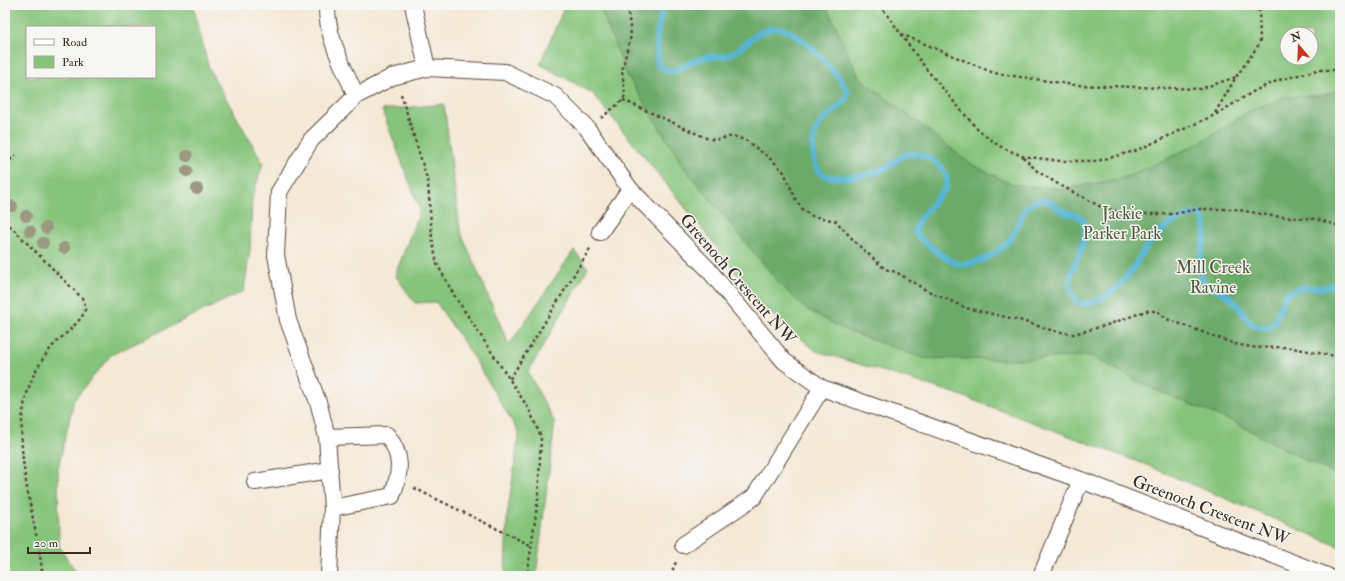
<svg xmlns="http://www.w3.org/2000/svg" width="1345" height="581" viewBox="0 0 1345 581" font-family="'IM FELL Double Pica',serif">
<rect width="100%" height="100%" fill="#f6f6f2"/>
<filter id="ink" filterUnits="userSpaceOnUse"><feTurbulence type="fractalNoise" baseFrequency=".025" numOctaves="2"/><feDisplacementMap in="SourceGraphic" scale="8" xChannelSelector="R" yChannelSelector="G"/><feConvolveMatrix kernelMatrix="1 2 1 2 8 2 1 2 1" color-interpolation-filters="sRGB"/></filter>
<filter id="wash" filterUnits="userSpaceOnUse"><feTurbulence type="fractalNoise" baseFrequency=".012" numOctaves="4" result="noise"/><feDisplacementMap in="SourceGraphic" scale="16" xChannelSelector="R" yChannelSelector="G"/><feGaussianBlur stdDeviation="0.9" result="paint"/><feColorMatrix in="noise" values="0 0 0 0 0 0 0 0 0 0 0 0 0 0 0 0 0 1.4 0 .05"/><feComposite in="paint" operator="in"/></filter>
<g filter="url(#wash)">
<rect width="100%" height="100%" fill="#f5e8d6"/>
<!-- green -->
<path fill="#86c47b" stroke="#60774c" fill-rule="evenodd" d="M5 5H193L209 69 263 163 252 198 250 250 244 291 111 355 74 400 58 468 59 546 79 576H5ZM27 27H155V77H27Z
M565 5H1340V547L1144 464 954 393 816 351 761 305 697 222 592 93 540 64ZM1287 34H1311V58H1287Z
M444 104 460 230 509 345 574 250 588 268 528 372 555 423 536 576H505L507 517 519 433 469 350 436 302 415 303 395 275 420 210 382 110Z"/>
<!-- forest -->
<path fill="#6caa6b" stroke="#546a44" d="M599 5H826L859 77 971 164 1011 184 1066 189 1123 178 1169 158 1210 137 1247 112 1284 97 1325 95 1340 89V476L1301 458 1236 423 1151 388 1091 356 1004 360 923 358 845 330 806 309 779 283 685 169 626 73Z"/>
<g fill="none" stroke-linecap="round" stroke-linejoin="round">
<!-- stream -->
<path stroke="#55b5d3" stroke-width="6" d="M662 5 657 38 658 65C662 68 667 72 672 71 683 69 693 59 706 57 715 56 724 58 733 53 745 47 752 35 765 30 771 28 779 28 786 30 805 38 839 74 848 92 845 112 813 114 813 146 813 176 824 180 851 177 862 176 874 174 884 169 893 165 899 155 910 154 918 153 932 158 938 164 944 170 948 178 947 186L919 220 915 232C920 241 932 247 940 254 945 258 953 263 959 264 976 266 1001 252 1010 239 1023 222 1019 202 1044 200 1052 202 1055 206 1061 210 1069 216 1076 212 1084 221 1092 246 1062 271 1072 294 1075 302 1080 305 1088 303 1106 300 1123 284 1133 269 1139 259 1143 249 1151 241 1164 227 1181 214 1200 214 1215 234 1193 256 1201 277 1205 287 1220 290 1228 296 1239 304 1244 318 1254 326L1267 328 1274 324 1284 298 1289 292 1303 287 1320 288 1340 284"/>
</g>
</g>
<g filter="url(#ink)">
<g fill="none" stroke-linecap="round" stroke-linejoin="round">
<!-- street casing -->
<g stroke="#57463a" stroke-width="18">
<path id="street" d="M327 5C326 37 344 67 356 96
M413 5 427 68
M600 232 630 189
M327 437 387 435C403 456 401 472 392 496L332 508
M255 482 330 470
M683 545 754 497 822 388
M329 576 332 508 327 437 319 405 288 320 276 255 279 192 311 140 356 96 392 77 427 68 505 72 555 96 587 128 630 189 708 269 784 361 822 388 1081 480 1327 576
M1041 576 1081 480"/>
</g>
<!-- path -->
<path stroke="#57463a" stroke-width="2.5" stroke-dasharray="3 3" stroke-linecap="butt" d="M880 5 927 70 978 130 999 146 1022 156 1060 161H1097L1135 151 1215 115 1256 90 1279 80 1318 70H1340
M901 34 994 73 1075 85 1200 89 1236 77
M401 94 428 182 432 238 437 264 454 295 529 409 541 437 538 499 527 576
M623 100 706 138 716 140 733 136 747 141 773 161 784 172 796 200 803 210 812 216 836 221 857 244 885 269 896 272 924 289 966 308 1019 320 1054 331 1074 334 1107 325 1146 311H1157L1167 319 1186 326 1235 344 1256 348 1287 347 1340 357
M1215 113 1236 77 1260 43 1259 5
M601 118 623 100 625 95 622 70 631 35 627 5
M1023 157 1037 171 1058 184 1103 208 1129 214H1173L1199 209H1234L1272 216 1316 219 1340 226
M5 164 16 155
M5 221 82 298C84 301 86 306 85 310 82 322 59 338 51 348 42 359 33 374 29 387 9 444 35 512 42 570L36 576
M510 379 591 247
M414 488 530 545
M5 572 7 576
M670 576 676 562"/>
<!-- street -->
<use href="#street" stroke="#fff" stroke-width="16"/>
</g>
<!-- trees -->
<g fill="#9b9980">
<circle cx="187" cy="156" r="6"/>
<circle cx="187" cy="171" r="6"/>
<circle cx="197" cy="189" r="6"/>
<circle cx="12" cy="206" r="6"/>
<circle cx="26" cy="216" r="6"/>
<circle cx="46" cy="228" r="6"/>
<circle cx="30" cy="231" r="6"/>
<circle cx="43" cy="243" r="6"/>
<circle cx="64" cy="248" r="6"/>
</g>
</g>
<g text-anchor="middle" dominant-baseline="central" stroke-width="3" stroke-linejoin="round" paint-order="stroke">
<!-- park labels -->
<g font-size="17" fill="#52583a" stroke="#f6f6f2">
<text x="1122" y="213">Jackie<tspan x="1122" dy="20">Parker Park</tspan></text>
<text x="1213" y="267">Mill Creek<tspan x="1213" dy="20">Ravine</tspan></text>
</g>
<!-- street labels -->
<g font-size="17" fill="#3b2a1e" stroke="#f6f6f2">
<text transform="translate(738 279) rotate(49)">Greenoch Crescent NW</text>
<text transform="translate(1211 510) rotate(21)">Greenoch Crescent NW</text>
</g>
</g>
<!-- margin -->
<rect width="1345" height="581" fill="none" stroke="#f6f6f2" stroke-width="20"/>
<!-- legend -->
<rect x="26" y="26" width="130" height="52" fill="#f6f6f2" stroke="#aba49d"/>
<rect x="34" y="39" width="20" height="6" fill="#ffffff" stroke="#aba49d"/>
<text x="62" y="46" font-size="12" fill="#3b2a1e">Road</text>
<rect x="34" y="56" width="20" height="12" fill="#86c47b" stroke="#aba49d"/>
<text x="62" y="66" font-size="12" fill="#3b2a1e">Park</text>
<!-- north arrow -->
<g transform="translate(1299 46) rotate(341)"><circle r="19" fill="#f6f6f2" stroke="#aba49d"/>
<path d="M0-3L7 15L0 10L-7 15Z" fill="#c8321e"/>
<text y="-6" font-size="11" font-weight="bold" text-anchor="middle" fill="#3b2a1e">N</text>
</g>
<!-- scale -->
<path d="M28 547v6h62v-6" fill="none" stroke="#3b2a1e" stroke-width="2"/>
<text x="34" y="547" font-size="12" fill="#3b2a1e" stroke="#f6f6f2" stroke-width="3" paint-order="stroke">20 m</text>
</svg>
